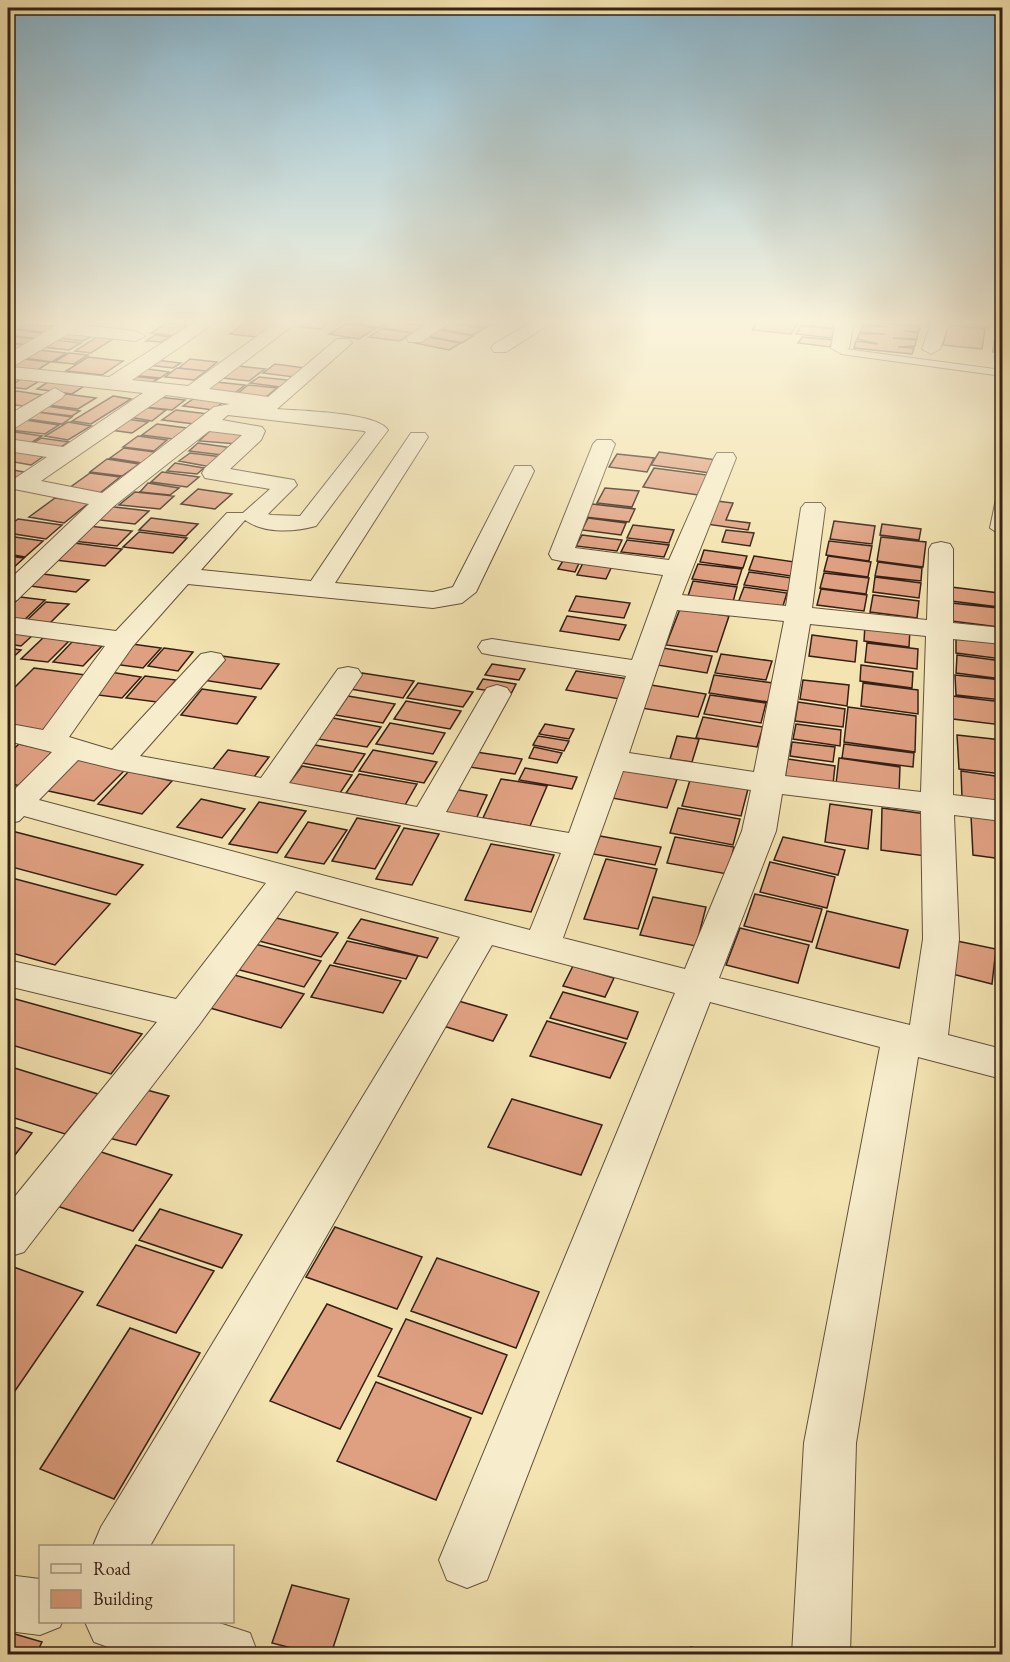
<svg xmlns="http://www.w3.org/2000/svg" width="1010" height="1662" viewBox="0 0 1010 1662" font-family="'EB Garamond',serif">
<rect width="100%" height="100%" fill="#f3e4b1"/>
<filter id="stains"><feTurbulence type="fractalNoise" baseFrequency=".00333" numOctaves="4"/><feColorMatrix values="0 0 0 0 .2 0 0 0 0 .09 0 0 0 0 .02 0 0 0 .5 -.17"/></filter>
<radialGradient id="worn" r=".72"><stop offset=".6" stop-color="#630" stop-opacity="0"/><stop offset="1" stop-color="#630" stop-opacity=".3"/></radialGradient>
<!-- building -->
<path fill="#dfa081" stroke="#342016" stroke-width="1.5" d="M8 322 23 324 11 331H8Z
M247 322H277L257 337 230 334Z
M296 322H329L321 329 292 326Z
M351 322H387L379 328Z
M392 322H398L423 326 413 333 383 328Z
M455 322H494L485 328Z
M757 322H794L798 323 791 334 752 330Z
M802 322H813L838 325 836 328 801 325Z
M863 322 920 326 919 332 904 331 918 333 917 339 893 338 916 340 915 346 898 347 914 348 912 354 854 348 856 341 878 344 857 339 859 334H885L860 332 863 326 887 327 862 324Z
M952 322H990L989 328Z
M167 323 188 326 172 336 151 333Z
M452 323 484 329 473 335 441 329Z
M29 324 58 327 49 333 19 329Z
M346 324 376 328 359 339 329 334Z
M948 325 985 329 982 349 943 345Z
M801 326 836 329 831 338 796 334Z
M381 329 412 333 400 341 369 337Z
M17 330 48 334 39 339 8 335Z
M438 330 473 336 462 343 427 336Z
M67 333 92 336 83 341 58 338Z
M155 335 170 337 161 342 146 341Z
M8 336 36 339 27 345 8 342Z
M97 337 113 339 91 353 75 351Z
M427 337 461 343 449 350 415 343Z
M802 337 833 340 830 347 798 343Z
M55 340 81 343 69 350 42 347Z
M994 341 1002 342V353L993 352Z
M8 343 26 345 8 353Z
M38 350 66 353 52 362 24 358Z
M69 353 88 355 74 364 54 362Z
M88 357 123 361 102 375 66 371Z
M23 359 50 362 33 373 8 370Z
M190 359 217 362 206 371 179 368Z
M155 360 181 363 173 368 147 365Z
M275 364 305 368 294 377 263 373Z
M238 366 265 369 249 381 222 378Z
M141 368 169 372 160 378 131 375Z
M177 368 206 371 194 380 165 377Z
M131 376 158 379 147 386 119 383Z
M24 377 43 379 26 389 8 387Z
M259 377 288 380 280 387 250 383Z
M51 380 86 385 72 394 37 389Z
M216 382 245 385 230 397 201 393Z
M248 385 277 388 261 401 232 398Z
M17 391 42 395 23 406 8 404V397Z
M66 394 96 398 78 409 48 405Z
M113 396 131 399 91 424 72 421Z
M159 397 185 400 172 410 145 407Z
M196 397 226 400 213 410 183 406Z
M46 406 80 411 72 416 38 412Z
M142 407 166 410 152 421 128 417Z
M176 410 208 414 194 424 162 420Z
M37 412 72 417 62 424 27 419Z
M126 419 148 422 132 433 110 430Z
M25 420 59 425 45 434 10 430Z
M68 422 91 426 68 440 45 436Z
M157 424 187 428 173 439 142 435Z
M212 429 249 434 238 444 199 441Z
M8 431 42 436 29 444 8 441Z
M138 436 167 440 154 451 123 447Z
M41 438 69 442 56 450 28 446Z
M198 443 233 448 222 455 189 451Z
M124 448 155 452 142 463 110 458Z
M10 451 44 456 31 465 8 461Z
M659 452 717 460 710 473 651 465Z
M190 453 223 457 211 467 179 461Z
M617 454 654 458 647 472 609 467Z
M107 459 139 464 122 476 90 472Z
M175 463 204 468 197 474 167 471Z
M654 468 715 476 705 496 643 487Z
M8 469 29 473 13 484 8 483Z
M162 472 199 477 187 487 151 482Z
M90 473 120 477 100 493 69 488Z
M148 483 179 488 170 495 140 492Z
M605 488 639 491 632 507 597 503Z
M198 489 232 494 215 509 181 504Z
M135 492 174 496 160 509 119 505Z
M55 498 89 503 64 523 29 517Z
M717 501 733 503 726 520 750 523 748 530 706 524Z
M592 504 635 509 629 522 585 517Z
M106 506 149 511 135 524 91 519Z
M151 518 198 524 186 536 139 530Z
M588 518 626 523 621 535 582 530Z
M18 519 62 525 46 539 8 533V527Z
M834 521 875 526 872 544 830 539Z
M882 524 921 529 919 540 880 535Z
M633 525 674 530 669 543 627 538Z
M89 526 132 531 117 546 73 541Z
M726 530 754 533 750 546 722 542Z
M139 532 187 538 173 553 123 547Z
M582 535 622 540 617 551 576 546Z
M8 536 43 541 25 557 8 554Z
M881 537 926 542 923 567 877 561Z
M627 540 669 545 664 557 621 552Z
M829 541 872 546 869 561 826 555Z
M74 543 122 549 105 566 55 560Z
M704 550 747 556 743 568 700 562Z
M8 556 24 558 12 569 8 568Z
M754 556 795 562 791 576 749 570Z
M828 556 871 562 868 577 824 571Z
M564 559 580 561 575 572 558 569Z
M584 561 613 564 606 579 577 575Z
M878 562 922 568 921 581 875 576Z
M698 564 742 569 737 585 692 579Z
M749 572 792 578 788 591 744 585Z
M824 573 869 578 866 594 820 588Z
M43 574 89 580 76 592 30 586Z
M875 577 921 583 919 598 873 592Z
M693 581 737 587 733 602 688 596Z
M744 587 787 593 782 609 738 603Z
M951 587 999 593V607L951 601Z
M821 589 867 595 864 611 817 605Z
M873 595 919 601 917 618 870 612Z
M576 596 630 603 624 618 569 611Z
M20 597 45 600 20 624 8 622V609Z
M46 602 69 604 48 625 25 622Z
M951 603 998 608 999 627 951 621Z
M680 609 729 616 717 652 666 645Z
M567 616 626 625 619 640 560 631Z
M865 625 910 630 909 647 864 641Z
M8 630 33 635 21 646 8 644Z
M956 634 1002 640V659L956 653Z
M812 635 857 641 855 662 809 656Z
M44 637 70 640 48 662 21 659Z
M72 642 102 646 83 666 53 662Z
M867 643 918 649 917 669 865 662Z
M132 644 161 648 143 668 113 664Z
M8 648 21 650 11 659H8Z
M164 648 193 652 178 671 148 666Z
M663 648 712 656 707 673 657 665Z
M721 654 772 661 766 680 715 673Z
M957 655 1002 661V679L956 673Z
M222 656 279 664 261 689 203 680Z
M492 664 525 669 519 680 485 675Z
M861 665 913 672 912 688 860 681Z
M34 668 93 676 41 732 8 727V694Z
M576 671 629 679 620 699 566 690Z
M110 672 141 677 122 698 90 694Z
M362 673 414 681 403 698 350 689Z
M714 675 773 683 768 702 709 693Z
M955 675 1002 680V700L956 695Z
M145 676 176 680 157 702 126 698Z
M483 679 516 684 511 694 477 689Z
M803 680 849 685 847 706 800 699Z
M418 683 473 692 463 707 407 698Z
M863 683 918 690V714L861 706Z
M651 685 706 694 698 717 641 708Z
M202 689 256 697 237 724 181 715Z
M710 695 766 703 761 723 704 714Z
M348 696 395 704 383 723 335 715Z
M952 696 1002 702V725L953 719Z
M406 701 461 711 450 729 394 719Z
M798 702 845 709 843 727 795 721Z
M848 707 916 716 915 752 844 742Z
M703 717 763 727 757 747 696 738Z
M333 718 381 727 367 747 318 739Z
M390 723 445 733 433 754 376 744Z
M545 724 574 729 569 739 539 734Z
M796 724 841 730 840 746 793 739Z
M957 735 1002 740V774L959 769Z
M538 736 569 741 564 751 533 745Z
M677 736 699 739 692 762 670 759Z
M792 742 835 747 833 762 790 756Z
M19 744 56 752 20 786 8 783V754Z
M844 744 914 753 913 767 842 758Z
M315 745 365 754 353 772 302 763Z
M534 747 562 753 557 763 529 758Z
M228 750 269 757 254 777 212 770Z
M373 750 437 762 424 783 359 771Z
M470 751 522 759 515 774 463 766Z
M76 758 126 769 94 801 44 790Z
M839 758 900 767 899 793 836 784Z
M788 759 835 766 833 784 785 777Z
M302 766 352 775 338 796 287 786Z
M525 768 577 777 572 789 519 780Z
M623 770 677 779 667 808 612 798Z
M129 771 172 781 142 814 98 804Z
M961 771 1002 777V803L962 798Z
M359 774 417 784 405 805 346 793Z
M501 779 547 786 530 826 483 818Z
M690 780 748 789 741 816 682 806Z
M448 788 487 795 476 819 436 812Z
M201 799 245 809 222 838 177 827Z
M259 802 306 811 277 853 229 844Z
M830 804 872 810 868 849 825 842Z
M678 808 740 819 733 845 670 833Z
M882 808 933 815V857L881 850Z
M971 816 1002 821V859L973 855Z
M357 818 400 826 375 869 332 861Z
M308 822 347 830 324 864 285 857Z
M404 828 439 834 412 885 376 879Z
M8 830 143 865 116 895 8 866Z
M600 836 661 847 655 865 593 854Z
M675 837 734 847 727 874 667 863Z
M783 837 845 850 838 875 774 860Z
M491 844 554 855 531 912 465 900Z
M606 859 657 869 638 929 584 919Z
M770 862 835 877 827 908 760 892Z
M8 877 110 904 55 965 8 952Z
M755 894 822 909 812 942 744 926Z
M653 897 706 907 696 946 640 935Z
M827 911 908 930 899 968 816 948Z
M272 917 338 933 321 957 255 940Z
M361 919 438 938 427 958 348 938Z
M740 928 809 945 798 983 726 965Z
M347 941 418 956 406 979 334 963Z
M957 941 996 949 992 984 952 974Z
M251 943 321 961 304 987 232 968Z
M1001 953 1002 954V987L996 985Z
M330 965 401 981 383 1013 311 997Z
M573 966 614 978 605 997 563 986Z
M227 973 304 994 281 1028 203 1006Z
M563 992 638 1012 627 1039 550 1018Z
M8 997 142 1034 111 1074 8 1044Z
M455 1000 507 1015 493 1041 440 1025Z
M547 1021 626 1043 610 1078 530 1056Z
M8 1066 98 1094 65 1134 8 1116Z
M143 1089 169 1096 136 1145 109 1138Z
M512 1099 602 1125 581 1175 488 1147Z
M8 1125 32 1133 8 1164Z
M95 1150 172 1175 133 1231 54 1205Z
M160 1209 242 1235 222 1268 139 1240Z
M335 1227 422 1257 397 1309 306 1277Z
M136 1245 214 1271 176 1333 97 1305Z
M437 1258 539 1292 516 1348 411 1311Z
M8 1265 83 1292 8 1401Z
M327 1304 392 1329 340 1429 270 1401Z
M406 1319 507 1355 482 1414 378 1376Z
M130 1328 200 1353 114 1499 40 1469Z
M376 1382 471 1418 436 1500 337 1461Z
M1002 1521V1576L996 1573Z
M1000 1582 1002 1583V1654H996Z
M292 1585 349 1599 331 1654H315L272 1643Z
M8 1632 42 1642 36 1654H8Z
M691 1647 715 1654H690Z"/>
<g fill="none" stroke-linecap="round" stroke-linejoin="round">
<!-- lane casing -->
<g stroke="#64513d" stroke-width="2">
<path id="lane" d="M845 349 1002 370V376L841 354 840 352Z
M1002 495V528L996 532 990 528 996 499Z"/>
</g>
<!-- street casing -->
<g stroke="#64513d" stroke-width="2">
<path id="street" d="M62 322H83L82 325 136 331 145 336 136 341 68 334 12 367 109 377 195 322H216L132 380 188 386 277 322H297L209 389 268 397 337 339H349L352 343 277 409C300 411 376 412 388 430L316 526C294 532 265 534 245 520L201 570 311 581 411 433H425L428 437 335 583 433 592 453 587 515 466H531L534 471 476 592 462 603 433 608 188 584 133 646 69 737 112 750 201 654 211 652 221 654 225 660 140 756 261 778 338 669 348 667 358 669 362 675 289 783 417 807 483 694 487 688 497 685 507 688 511 694 446 812 569 833 626 676 492 655 482 653 478 647 482 641 492 639 632 660 663 575 561 561 552 559 549 554 593 444 597 440H611L615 444 575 548 669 560 714 458 717 453H733L736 458 682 595 786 606 801 508 805 503H821L825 508 812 608 927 620 929 549 932 544 941 542 950 544 953 549V623L1002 628V644L953 639V795L1002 801V821L954 815 959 939 948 1035 1002 1049V1079L918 1057 856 1443 850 1654H792L804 1443 880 1047 710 1002 487 1580 467 1588 447 1580 439 1560 675 993 492 945 150 1546H93L101 1527 460 937 296 891 199 1025 24 1252 8 1257V1205L157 1022 8 986V960L176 999 266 883 24 816 19 821 8 824V792L11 793 52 752 8 741V727L16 725 43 730 105 646 8 633V617L116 631 227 513H243L270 489 205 478 202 473 205 468 242 435 209 431 114 506 17 600 8 603V581L89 504 14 489 11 484 14 479 47 457 8 451V439L63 447 143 393 8 378V354ZM166 395 230 404 214 407 102 493 41 481ZM228 415 364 431 366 432 300 516 271 515 268 514 297 485 294 480 230 469 261 440 265 431 262 427 222 420ZM677 610 784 621 754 772 629 753ZM810 624 926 636 921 792 785 776ZM78 760 119 770 561 853 530 930 39 800ZM623 771 751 790 742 831 685 969 563 938ZM782 794 921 811 923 939 910 1025 719 978 776 831Z
M430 322H451L421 342H409L406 338Z
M532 322H553L506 352H494L491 348 494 344Z
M836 322H854L849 348 840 353 831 348Z
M931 322H949L940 349 931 354 922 349Z
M55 388 65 394 62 398 15 428 8 430V415Z
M8 1575 40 1579V1622H62L60 1627 40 1635 8 1631Z
M85 1622H216L250 1633 258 1654H128L94 1642Z"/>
</g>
<!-- lane -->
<use href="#lane" fill="#f7edcc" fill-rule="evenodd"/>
<!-- street -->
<use href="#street" fill="#f7edcc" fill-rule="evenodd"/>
</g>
<!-- sky -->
<linearGradient id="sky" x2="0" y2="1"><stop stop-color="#89b8d1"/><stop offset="0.58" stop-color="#faf3dc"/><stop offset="1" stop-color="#faf3dc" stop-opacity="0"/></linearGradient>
<rect width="1010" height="555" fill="url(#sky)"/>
<!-- margin -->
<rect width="1010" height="1662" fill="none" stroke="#f3e4b1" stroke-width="30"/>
<rect x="9" y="9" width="992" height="1644" fill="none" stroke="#342016" stroke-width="3"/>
<rect x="15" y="15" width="980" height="1632" fill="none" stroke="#342016" stroke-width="1.5"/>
<!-- legend -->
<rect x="39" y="1545" width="195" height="78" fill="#f7edcc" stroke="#a99b83" stroke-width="1.5"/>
<rect x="51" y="1564" width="30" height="9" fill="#f7edcc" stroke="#a99b83" stroke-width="1.5"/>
<text x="93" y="1575" font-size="18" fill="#342016">Road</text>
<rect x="51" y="1590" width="30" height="18" fill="#dfa081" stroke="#a99b83" stroke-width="1.5"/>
<text x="93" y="1605" font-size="18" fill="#342016">Building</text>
<rect width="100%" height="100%" filter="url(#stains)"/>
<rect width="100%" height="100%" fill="url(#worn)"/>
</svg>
